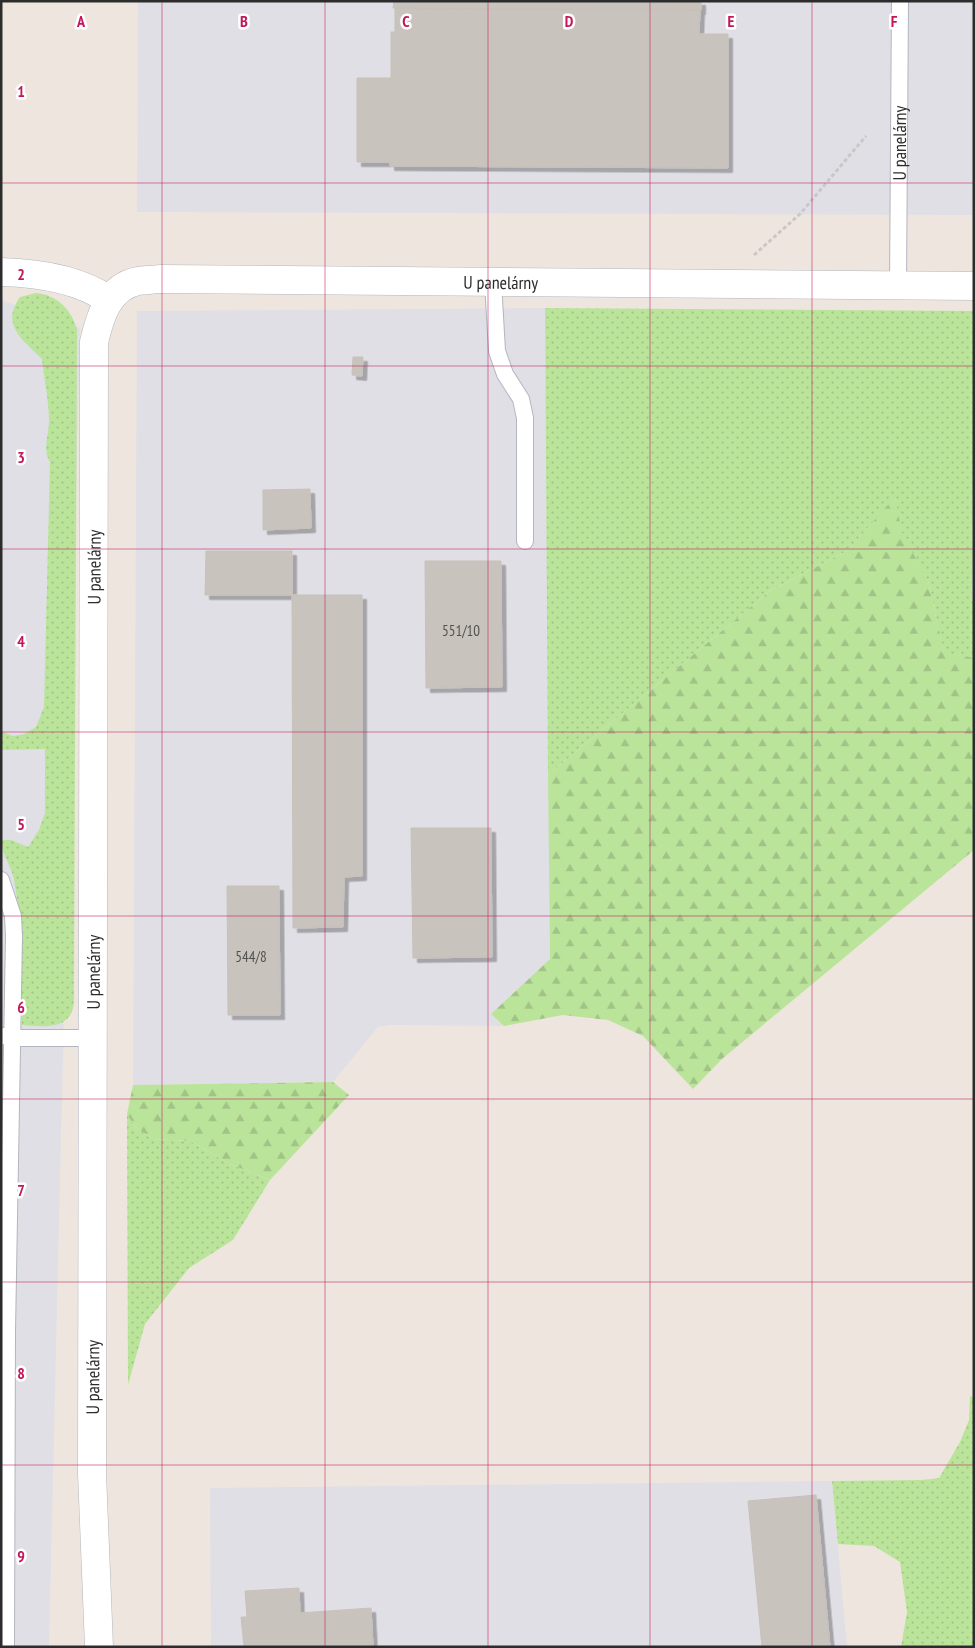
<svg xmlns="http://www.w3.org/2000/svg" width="975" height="1648" viewBox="0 0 975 1648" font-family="'PT Sans Narrow',sans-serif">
<defs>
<pattern id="grass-dots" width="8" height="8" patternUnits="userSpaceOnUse" patternTransform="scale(1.25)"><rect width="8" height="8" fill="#bbe49b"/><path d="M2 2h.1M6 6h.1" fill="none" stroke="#a1c486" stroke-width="1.8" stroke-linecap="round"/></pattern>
<pattern id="forest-firs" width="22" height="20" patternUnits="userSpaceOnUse" patternTransform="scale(1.25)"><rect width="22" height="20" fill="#bbe49b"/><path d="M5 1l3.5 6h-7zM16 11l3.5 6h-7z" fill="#a1c486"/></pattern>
<filter id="shadow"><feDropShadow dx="4.5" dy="4.5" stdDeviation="0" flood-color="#0004"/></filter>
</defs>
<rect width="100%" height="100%" fill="#eee6de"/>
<!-- industrial -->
<path fill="#e0dfe6" d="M138 1H974V215L137 212Z
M1 300 80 328 49 1647H1Z
M545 308 550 959 491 1014 504 1026 390 1025 378 1027 333 1082 133 1085 137 311Z
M832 1481 847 1647H211L210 1488Z"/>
<!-- grass -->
<path fill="url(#grass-dots)" d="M36 293C57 295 71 309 77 329L74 988C74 996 75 1008 70 1015 62 1030 36 1026 22 1025 22 976 23 928 14 880 12 866 1 854 1 840H11L28 847 39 830 45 813V749L1 750V731L13 736 24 734 36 727 44 707 50 462C42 449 49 436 49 421 49 401 44 379 42 359 23 340 0 325 20 297Z
M545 308 974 311 972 600 974 601V658L944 653 928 581 901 533 895 498 847 551 770 591 548 775Z
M127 1114 135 1127 153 1139 190 1141 230 1164 270 1180 233 1240 189 1268 145 1324 128 1385Z
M970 1396 974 1398V1647H901L907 1612 900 1562 874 1546 838 1544 832 1481 922 1480 939 1478 960 1442 969 1420Z"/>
<!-- forest -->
<path fill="url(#forest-firs)" d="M895 497 902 533 928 581 944 652 974 658V850L722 1059 693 1089 643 1036 608 1020 563 1015 504 1026 491 1014 550 959 548 775 770 591 847 551Z
M333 1082 349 1095 270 1180 230 1164 190 1141 153 1139 135 1127 127 1114 133 1085Z"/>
<!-- building -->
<path fill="#c9c3be" stroke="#c9c1b8" filter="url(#shadow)" d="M394 1H701V10L395 8H393Z
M395 8 700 10 699 34H728V168L390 166V162H357V78H391V32H395Z
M353 357H363L362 376 352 375Z
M310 489 311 528 263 530V490Z
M206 551H292V595H205Z
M425 561H501L502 687 426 688Z
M292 595H362V876L344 877 343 927 293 928Z
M411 828H491L492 957 413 958Z
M227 886H279L280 1015H228Z
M816 1495 830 1647H762L748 1501Z
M299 1588 300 1613 371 1608 373 1647H244L241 1617H247L245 1591Z"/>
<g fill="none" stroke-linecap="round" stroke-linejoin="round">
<!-- service casing -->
<g stroke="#b2b6bf" stroke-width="18">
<g id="service">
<path d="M493 282 497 351 505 374 521 399 525 418V541"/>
<path id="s1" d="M898 285 900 1"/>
<path d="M1 880 13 916 14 936 7 1331 6 1647"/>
<path d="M3 1036 13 1038H93"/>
</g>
</g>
<!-- minor casing -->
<g stroke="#b2b6bf" stroke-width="29">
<path id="minor" d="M1 272C38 273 79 279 109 300"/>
</g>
<!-- tertiary casing -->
<g stroke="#b2b6bf" stroke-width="29">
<g id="tertiary">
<path id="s2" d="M99 1647 92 1473 94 342C100 317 108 287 138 281 145 280 152 280 159 279L974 286"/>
</g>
</g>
<!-- path -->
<path stroke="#c8c8c8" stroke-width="3" stroke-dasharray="4 2.5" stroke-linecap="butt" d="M754 255 800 214 866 136"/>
<!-- service -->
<use href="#service" stroke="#fff" stroke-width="16"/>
<!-- minor -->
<use href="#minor" stroke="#fff" stroke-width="28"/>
<!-- tertiary -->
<use href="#tertiary" stroke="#fff" stroke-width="28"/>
</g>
<!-- grid -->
<path fill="none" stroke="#c2185b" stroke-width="1" stroke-opacity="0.55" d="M162 1V1647M325 1V1647M488 1V1647M650 1V1647M812 1V1647M1 183H974M1 366H974M1 549H974M1 732H974M1 916H974M1 1099H974M1 1282H974M1 1465H974"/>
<g text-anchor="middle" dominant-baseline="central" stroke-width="5" stroke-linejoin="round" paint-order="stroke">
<!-- number labels -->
<g font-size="15" fill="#535250">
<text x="461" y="630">551/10</text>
<text x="251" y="956">544/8</text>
</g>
<!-- street labels -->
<g font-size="18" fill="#2c2c2c" stroke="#fff">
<text stroke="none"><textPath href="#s1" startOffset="142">U panelárny</textPath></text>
<text stroke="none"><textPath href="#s2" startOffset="1748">U panelárny</textPath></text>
<text stroke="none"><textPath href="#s2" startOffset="1080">U panelárny</textPath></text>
<text stroke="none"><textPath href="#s2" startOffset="675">U panelárny</textPath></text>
<text stroke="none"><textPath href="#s2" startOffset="270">U panelárny</textPath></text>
</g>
</g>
<g font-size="16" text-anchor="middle" font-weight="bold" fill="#c2185b" stroke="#fff" stroke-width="5" stroke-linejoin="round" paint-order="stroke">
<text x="81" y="27">A</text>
<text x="244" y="27">B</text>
<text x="406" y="27">C</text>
<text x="569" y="27">D</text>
<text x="731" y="27">E</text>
<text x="894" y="27">F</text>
<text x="21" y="97">1</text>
<text x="21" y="280">2</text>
<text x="21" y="463">3</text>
<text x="21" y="647">4</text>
<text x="21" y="830">5</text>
<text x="21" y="1013">6</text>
<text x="21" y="1196">7</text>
<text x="21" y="1379">8</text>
<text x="21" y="1562">9</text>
</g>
<!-- border -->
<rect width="975" height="1648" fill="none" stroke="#2c2c2c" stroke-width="5"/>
</svg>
